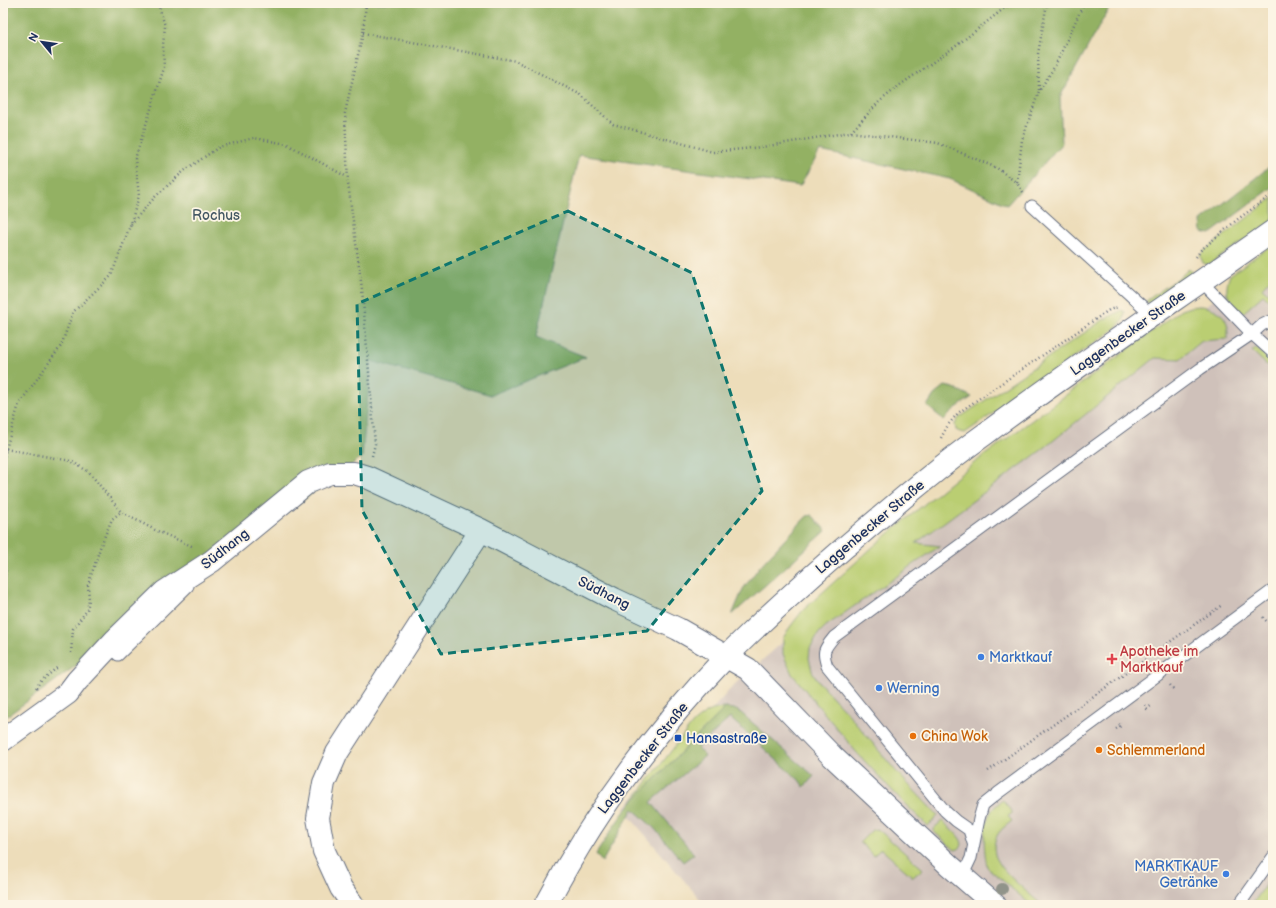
<svg xmlns="http://www.w3.org/2000/svg" width="1276" height="908" viewBox="0 0 1276 908" font-family="'Balsamiq Sans',sans-serif">
<rect width="100%" height="100%" fill="#fcf5e5"/>
<filter id="ink" filterUnits="userSpaceOnUse"><feTurbulence type="fractalNoise" baseFrequency=".025" numOctaves="2"/><feDisplacementMap in="SourceGraphic" scale="8" xChannelSelector="R" yChannelSelector="G"/><feConvolveMatrix kernelMatrix="1 2 1 2 8 2 1 2 1" color-interpolation-filters="sRGB"/></filter>
<filter id="wash" filterUnits="userSpaceOnUse"><feTurbulence type="fractalNoise" baseFrequency=".012" numOctaves="4" result="noise"/><feDisplacementMap in="SourceGraphic" scale="16" xChannelSelector="R" yChannelSelector="G"/><feGaussianBlur stdDeviation="0.9" result="paint"/><feColorMatrix in="noise" values="0 0 0 0 0 0 0 0 0 0 0 0 0 0 0 0 0 1.4 0 .05"/><feComposite in="paint" operator="in"/></filter>
<g filter="url(#wash)">
<rect width="100%" height="100%" fill="#edddba"/>
<!-- industrial -->
<path fill="#cfc1ba" d="M1273 256V905H705L623 809 734 685 953 493Z"/>
<!-- green -->
<path fill="#bace72" stroke="#6a7e68" d="M1273 198V221L1208 265 1203 263 1200 256 1204 251Z
M1273 244V276L1262 288 1273 297V304L1263 295 1243 313C1228 301 1223 294 1230 275Z
M1189 269 1191 271V277L1151 303H1147L1146 301 1181 276Z
M1199 306C1219 307 1232 319 1227 339L1202 341 1180 359 1155 358 1043 449 916 543 940 546 826 626 819 633 810 648 809 658 812 671 818 681 851 717 895 770 938 816 928 826 903 802 857 753 792 674 783 654V638L790 627 803 610 875 545 974 463 1181 310 1190 307Z
M1122 310 1125 312 1124 319 1116 328 965 433 960 432 956 430 955 424 959 418 1103 320Z
M1256 348 1273 363V371L1252 351Z
M725 708 630 804 693 723C705 713 710 709 725 708Z
M1003 800 1013 813 1008 816 1012 821C1007 825 1001 829 998 834 993 842 993 854 998 861 1005 875 1030 894 1042 905H1031L987 867C983 844 980 814 1003 800Z
M942 821C948 826 974 846 955 850L933 831V829Z
M876 829 880 831 923 869 913 877 881 849 873 856 860 842 872 830Z
M1273 874V905H1252Z"/>
<!-- forest -->
<path fill="#93b164" stroke="#577061" d="M3 3H1112L1060 97 1062 143 1007 205 950 179 820 151 800 186 579 155 536 337 586 357 491 395 371 361 362 457 3 719Z
M1273 164V187L1210 234 1202 232 1201 221Z
M945 386 954 388 972 397 956 408 944 420 927 406 934 395Z
M812 515 826 531 732 615 743 589 760 566 807 516Z
M725 708 734 709 740 712 814 776 804 787 799 780 730 718 697 748 705 756 651 802 694 854 683 862 654 828 633 809 602 862 596 854 616 823 630 804Z"/>
</g>
<g filter="url(#ink)">
<g fill="none" stroke-linecap="round" stroke-linejoin="round">
<!-- service casing -->
<g stroke="#646c7e" stroke-width="13">
<path id="service" d="M1032 206 1152 315
M1202 282 1252 334 1273 353
M118 655 188 586
M973 843 969 830 956 821 945 811 827 666C822 651 824 649 834 637L1200 369 1252 334 1262 325 1270 321 1273 322
M962 877 971 858 979 819 983 805 998 793 1273 590
M1239 905 1273 857"/>
</g>
<!-- minor casing -->
<g stroke="#646c7e" stroke-width="24">
<path id="minor" d="M3 740 68 693 77 681 116 639 164 592 212 561 308 482 330 473H354L367 477 481 530 614 599 678 629 748 669 832 756 950 866 995 905
M353 905 341 888 324 851 318 818 324 783 337 753 481 530"/>
</g>
<!-- tertiary casing -->
<g stroke="#646c7e" stroke-width="24">
<path id="tertiary" d="M546 905C593 815 655 731 726 657 763 619 804 583 844 548 890 509 936 469 985 434 1079 364 1177 299 1273 231"/>
</g>
<!-- path -->
<path stroke="#646c7e" stroke-width="2.5" stroke-dasharray="1 3" stroke-linecap="butt" d="M366 3 363 33 345 113 348 183 362 289 375 444 372 456
M363 33 516 61 581 95 613 124 713 152 762 147 850 132 938 143 997 168 1017 183
M1039 90 1038 54 1047 3
M851 132 879 102 900 85 956 46 1011 3
M1023 192 1017 183 1022 140 1039 91 1055 66 1084 3
M131 224 155 197 184 171 219 147 254 138 287 144 347 177
M1196 257 1201 250 1238 219 1273 194
M941 438 948 425 958 413 1109 310 1118 307
M6 449 71 461 89 472 121 512 155 530 194 547
M3 464 6 449 19 404 61 346 73 312 111 276 130 226 139 196 135 159 164 68 163 45 165 26 158 3
M3 563 6 570 3 593
M1263 617 1268 623
M71 653 73 629 87 610 89 600 88 585 101 545 112 519 121 512
M1170 685 1175 691
M36 688 40 682 59 666
M1145 705 1147 709 1152 705
M1116 729 1121 726 1119 724
M988 771 1222 605"/>
<!-- service -->
<use href="#service" stroke="#fff" stroke-width="11"/>
<!-- minor -->
<use href="#minor" stroke="#fff" stroke-width="22"/>
<!-- tertiary -->
<use href="#tertiary" stroke="#fff" stroke-width="22"/>
</g>
<!-- trees -->
<circle fill="#90938a" cx="1002" cy="889" r="6"/>
</g>
<!-- marked area -->
<path fill="#0f766e" fill-opacity="0.2" stroke="#0f766e" stroke-width="3" stroke-dasharray="8 5" stroke-linejoin="round" d="M568 211 692 273 762 491 647 631 441 654 362 510 357 304Z"/>
<!-- markers -->
<g fill="#3f7fe0" stroke="#fcf5e5" stroke-width="1.5">
<circle cx="981" cy="657" r="4"/>
<circle cx="879" cy="688" r="4"/>
<circle cx="1226" cy="874" r="4"/>
</g>
<path fill="#e0444e" stroke="#fcf5e5" stroke-width="1.5" d="M1110 653h4v4h4v4h-4v4h-4v-4h-4v-4h4z"/>
<g fill="#e8710a" stroke="#fcf5e5" stroke-width="1.5">
<circle cx="913" cy="736" r="4"/>
<circle cx="1099" cy="750" r="4"/>
</g>
<rect fill="#1a4fb4" stroke="#fcf5e5" stroke-width="1.5" x="674" y="734" width="8" height="8" rx="2"/>
<g text-anchor="middle" dominant-baseline="central" stroke-width="3.5" stroke-linejoin="round" paint-order="stroke">
<!-- park labels -->
<g font-size="14" fill="#435763" stroke="#fcf5e5">
<text x="216" y="215">Rochus</text>
</g>
<!-- street labels -->
<g font-size="14" fill="#1b2f5e" stroke="#fcf5e5">
<text transform="translate(1128 333) rotate(-35)">Laggenbecker Straße</text>
<text transform="translate(870 527) rotate(-40)">Laggenbecker Straße</text>
<text transform="translate(225 549) rotate(-38)">Südhang</text>
<text transform="translate(604 593) rotate(27)">Südhang</text>
<text transform="translate(643 758) rotate(-52)">Laggenbecker Straße</text>
</g>
<!-- health labels -->
<g font-size="14" fill="#be3a42" stroke="#fcf5e5" text-anchor="start">
<text x="1120" y="651">Apotheke im<tspan x="1120" dy="16">Marktkauf</tspan></text>
</g>
<!-- shop labels -->
<g font-size="14" fill="#366cbe" stroke="#fcf5e5" text-anchor="start">
<text x="989" y="657">Marktkauf</text>
<text x="887" y="688">Werning</text>
<text x="1218" y="866" text-anchor="end">MARKTKAUF<tspan x="1218" dy="16">Getränke</tspan></text>
</g>
<!-- food labels -->
<g font-size="14" fill="#c56008" stroke="#fcf5e5" text-anchor="start">
<text x="921" y="736">China Wok</text>
<text x="1107" y="750">Schlemmerland</text>
</g>
<!-- transit labels -->
<g font-size="14" fill="#164399" stroke="#fcf5e5" text-anchor="start">
<text x="686" y="738">Hansastraße</text>
</g>
</g>
<!-- margin -->
<rect width="1276" height="908" fill="none" stroke="#fcf5e5" stroke-width="16"/>
<!-- north arrow -->
<g transform="translate(42 42) rotate(299)" stroke="#fcf5e5" stroke-width="3" paint-order="stroke">
<path d="M0-3L7 15L0 10L-7 15Z" fill="#1b2f5e"/>
<text y="-6" font-size="11" font-weight="bold" text-anchor="middle" fill="#1b2f5e">N</text>
</g>
</svg>
